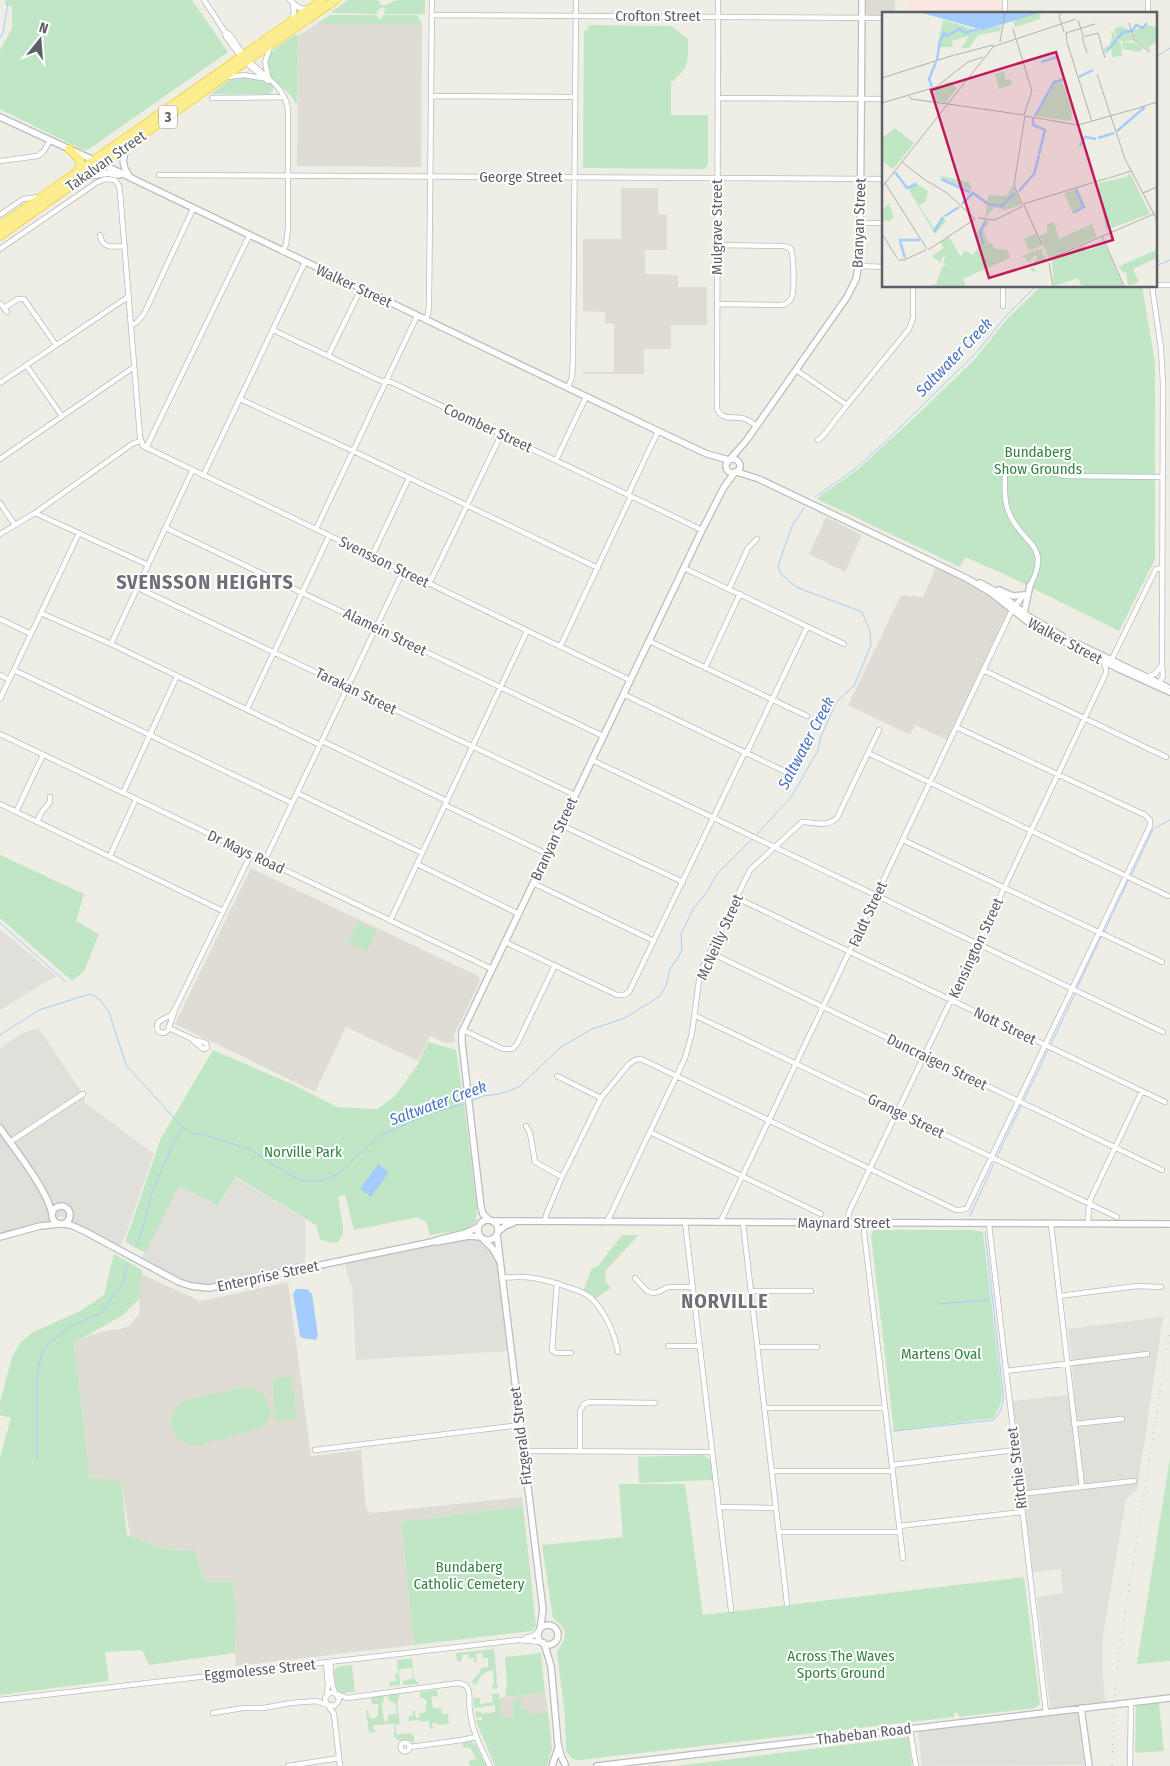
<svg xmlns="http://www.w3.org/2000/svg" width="1170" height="1766" viewBox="0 0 1170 1766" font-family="'Fira Sans Condensed',sans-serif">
<rect width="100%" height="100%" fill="#efeee5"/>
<!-- industrial -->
<path fill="#e0dfd9" d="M0 929 56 976 0 1010Z
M38 1028 85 1097 84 1102 154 1154 126 1234 119 1249 61 1216 40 1226 0 1237V1049L20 1034Z
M236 1178 305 1219V1269L198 1288 140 1261 179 1186 219 1205Z
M469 1234 485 1238 491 1242 498 1253 511 1351 356 1360 352 1288 344 1261Z
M1163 1317 1137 1490 1126 1499 1103 1636V1675L1105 1702 1052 1708 1050 1706 1037 1597 1063 1593 1061 1569 1033 1572 1013 1401 1075 1394 1068 1329Z
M1076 1713 1078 1715 1084 1765 922 1766 918 1731Z"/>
<!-- education -->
<path fill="#dfddd3" d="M862 0H895V14H884V18H862Z
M316 24H422L421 167 297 166 298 36Z
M621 188H658V214L667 215V250H645V274L678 275V287H707V325H671V349H644V374H582V372H614V324L605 323V312L583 311V239H621Z
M826 517 862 535 845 572 809 554Z
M937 565 990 593 1012 610 949 741 915 725 910 735 848 705 901 595 923 597Z
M251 868 478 976 480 981 454 1035 455 1042 445 1043 430 1036 418 1061 346 1027 315 1092 175 1024Z
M141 1274 198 1300 202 1301 288 1282 311 1456 361 1450 366 1509 372 1513 522 1497 523 1506 401 1522 414 1645 236 1666 235 1653 237 1604 233 1593V1582L206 1581 199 1567 195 1549 179 1551 162 1548 130 1536 121 1481 90 1478 74 1343 90 1335 104 1331 120 1329 129 1326 139 1314Z
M545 1692 548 1712 502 1718 500 1698Z"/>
<!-- medical -->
<path fill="#fbe7e1" d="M908 0H1006V14H909Z"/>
<!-- green -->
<path fill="#c1e6c6" d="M6 0H192L228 52 89 149 83 150 0 109V50L12 28V7L4 4Z
M348 0H378L381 5H386L397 0H425V14H384L385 8 383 7 377 11V14L332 13 331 12Z
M330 15H377L378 19H382L383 15H417L422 24H316Z
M589 25 671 26 688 39C688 61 690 68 671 82V115H708V164L705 169 585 168 583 167 584 31 588 30Z
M296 34 298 37 297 103H295C292 95 285 90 279 85 252 60 275 48 296 34Z
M238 77C251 78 263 77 273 86V91L269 94H211L229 80Z
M1041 286H1142L1155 362V559L1119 631 1004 574 965 557 960 567 817 499 821 495 856 471 915 417 974 360 1007 319Z
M0 855 84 894 76 921 99 934 84 971 72 981 0 918Z
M359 922 377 931 367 952 348 943Z
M428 1042 456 1050 465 1111 477 1209 476 1222 469 1229 430 1235 426 1222 418 1217 354 1230 345 1195 338 1197 343 1226V1234L338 1242 331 1243 320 1239 316 1225 236 1177 218 1205 179 1186 145 1253 125 1242 161 1138 213 1050 292 1084 337 1107 377 1109 395 1096 418 1064Z
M873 1230H971L983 1232 1002 1393 1001 1403 994 1418 894 1431 871 1236Z
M622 1235H639L606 1270 605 1281 611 1288 595 1299 583 1291 592 1268 598 1266Z
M114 1254 142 1270 140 1298 123 1315 74 1343 90 1478 121 1481 127 1535 162 1548 179 1551 195 1549 199 1567 206 1581 233 1582V1593L237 1604 235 1653 149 1665 142 1650 105 1652 109 1681 0 1695V1457L11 1418 0 1415V1402L12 1357 21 1342 33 1332 80 1311 104 1295Z
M291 1376 298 1419 275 1421 273 1378Z
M244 1387 255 1389 267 1398 271 1415 265 1425 258 1429 196 1446 185 1442 177 1437 171 1422 172 1415 176 1408 187 1400Z
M702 1455C714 1457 712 1470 713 1480L639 1483 638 1457Z
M1170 1457V1661L1137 1664Z
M619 1484H685L703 1615 1024 1577 1040 1704 1035 1708 959 1717 958 1713H954V1717L579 1760 573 1759 566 1752 565 1716 557 1652 564 1640 565 1632 562 1626 553 1618 542 1545 623 1537Z
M523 1506 536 1625 532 1631 414 1645 401 1522Z
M494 1649 497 1680H496L498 1688 493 1689 492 1684 494 1683 493 1670C485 1671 479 1676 477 1684L473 1685 472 1681 480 1672 481 1668 488 1667V1658H483L482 1653 476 1654 477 1662H474V1658L469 1659 468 1654 462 1655V1661L457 1662 456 1653Z
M541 1653 545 1692 506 1697 505 1692 507 1687 505 1657Z
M412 1658 414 1678 419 1684 403 1685V1681L413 1678 412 1668 399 1669 400 1685 390 1686 389 1682 396 1681 395 1674 398 1673 397 1660Z
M352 1665 355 1692 341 1693 336 1688 334 1670 340 1666Z
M437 1690 438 1696 431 1697 433 1708H441L442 1714H448L449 1724 438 1725 437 1723H432L433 1728 430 1729 429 1721 421 1722 420 1720 408 1721 409 1716 413 1715 412 1711H415L416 1718 420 1717 419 1713 426 1712 425 1704H427V1701L423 1698H420V1692Z
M400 1693 397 1704 400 1724 395 1725 397 1735 409 1733 414 1736V1744L409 1740 400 1741 394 1737V1724L373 1725V1729H375L376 1732 369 1733 366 1711 368 1710 369 1717H371V1719L376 1718V1716H378V1704H372L371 1698 385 1695 382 1705 384 1721H388V1715L397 1714 395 1703 389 1700 388 1695Z
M499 1693 502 1718 513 1716 512 1701 521 1700 522 1710H527L530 1714 548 1712 552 1748 547 1766H495L478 1726 476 1720H482V1717L476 1718 475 1711 481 1712 482 1714 495 1712V1705L474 1708V1698H480V1704L493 1702 492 1694Z
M1159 1703 1164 1751 1135 1753 1136 1707 1139 1705Z
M908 1737 912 1766H676Z
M471 1741 476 1745 486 1766H470L468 1761 476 1759 470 1748H463L462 1743Z"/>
<!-- water -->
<path fill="#a5ccfe" d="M378 1164 389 1172 371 1197 360 1189Z
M296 1289H307L312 1294 318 1335 316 1340 302 1338 300 1336 293 1294Z"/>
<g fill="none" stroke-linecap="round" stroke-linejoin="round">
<!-- stream -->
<path stroke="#a5ccfe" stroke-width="1" d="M0 38 3 32 8 3
M1156 57 1170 48
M1156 266 1170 260
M815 497 855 469 887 440 976 353 1006 316 1036 286
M757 834 792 796 818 750 821 737 836 702 854 686 871 645 870 631 862 612 796 587 780 573 778 566 792 526 804 508
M1131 876 1153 829 1170 820
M0 923 66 982
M1104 932 1128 881
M1077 988 1101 937
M0 1035 39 1010 83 996 91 994 99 999 109 1012 126 1065 183 1128 194 1134H202L249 1149 290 1175 304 1181H320L338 1174 379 1136 428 1114 468 1103
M1051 1044 1075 994
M1024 1100 1048 1050
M471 1101 483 1096 499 1094 509 1091 520 1086 561 1047 592 1029 625 1018 660 996 666 986 670 969 678 958 682 949 681 934 693 909 707 892 716 875 751 840
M997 1157 1021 1106
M970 1216 994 1163
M136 1246C144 1230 146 1213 151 1197 159 1173 170 1150 182 1128
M938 1304 988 1300
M894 1431 993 1420C1001 1414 1004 1402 1003 1392L985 1232
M37 1460V1374L43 1349 69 1327 101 1313 123 1283 127 1264"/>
<!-- street casing -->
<g stroke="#b9bbc0" stroke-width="6">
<path id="street" d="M204 0 225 32 229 34C236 43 241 52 248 60 264 77 286 86 288 111V229L286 244 283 252
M290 0 299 8H308
M718 0 717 409C723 421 732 416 742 418 748 419 752 423 756 426
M1005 14V0
M1148 14V0
M432 15 884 18
M292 19 294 12 293 4
M225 32 226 37 245 62 268 81
M268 76 265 62 270 47
M228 77 244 75 262 78
M432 96 574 97
M212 98 284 97
M718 98 884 99
M0 161 38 156 44 151 50 140
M159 175 884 179
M0 215 23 199 39 197
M860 223H884
M100 235C102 249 113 247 125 246
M0 249 96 183 105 179 115 180 119 186 120 192 140 437 143 446 630 680
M859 266 884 267
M1156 285H1170
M1152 286 1161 349 1163 384 1162 665 1163 676 1159 684
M1 304 7 312
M717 304 782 305C786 304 789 303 791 299 795 293 794 254 790 248L784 246 717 245
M1003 306V286
M4 308 18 299H24L56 345
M425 320 428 314 429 305 432 0
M131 326 137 322 144 314 193 209
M273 330 381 381 391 382 702 530
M328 356 361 289
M26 365 62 416
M796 370 847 405
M0 383 128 297
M568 388 572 377 573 359 576 0
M240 399 353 451 598 568
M818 440 823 436 847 405 909 329 913 318V286
M146 448 249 236
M0 459 134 367
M556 460 586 397
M203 476 305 262
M628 495 658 431
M0 503 15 525
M35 513 148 565
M166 528 603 736
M316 529 417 316
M0 534 35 513 132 444 140 441
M372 556 409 478
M684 568 844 644
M429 584 501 435
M1030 586C1052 544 1023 545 1010 515 1003 501 1005 485 1005 470H1038L1066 476 1163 477
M138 588 575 795
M729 589 748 548 757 539
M1015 606 1024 595
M41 613 111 644 320 745
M0 619 31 634
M649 641 807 716
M111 644 192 471
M560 647 631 496
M1111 661 1154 573 1156 569 1162 568
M705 668 740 594
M14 670 292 803
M983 670 1166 757
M0 675 9 680
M1146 677 1155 674 1162 665
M623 694 784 771
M0 699 79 533
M247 709 329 536
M0 734 492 969
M322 741 447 801
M868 753 1168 896
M592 760 1163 1032
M123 793 177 676
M297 793 422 853
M0 804 223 911
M445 805 547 854
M16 812 43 755
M37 822 41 813 50 802V797
M561 825 683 882
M903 840 1162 962
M110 856 136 799
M265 860 403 571
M417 864 519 914
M533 883 654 941
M737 898 1165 1102
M390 921 527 631
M505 942 617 995H624L629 992 743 756 748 750 807 627
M711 953 1162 1170
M176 1007 168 1030 164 1033 159 1032 157 1028 158 1022 171 1015 176 1007 251 854
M694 1015 1117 1217
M169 1028 192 1039 206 1043 207 1048 203 1049 192 1039
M463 1030 503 1049H512L517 1044 555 965
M557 1076 601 1098
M526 1126 530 1133 535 1162 562 1177
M650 1132 821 1214
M10 1142 83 1094
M545 1222 546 1215 562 1177 601 1098 629 1064 635 1060 641 1059 956 1210H961L967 1208 1150 826V820L1145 815 956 727
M607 1222 685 1058 692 1033 700 973 750 870 802 822C815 822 826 828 837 818L879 730
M685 1222 731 1610
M720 1223 1012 610
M743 1223 787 1604
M847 1223 849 1212 951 1000 1106 673V669L1103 661
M865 1223 864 1232 903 1558
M989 1224 1046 1712
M1051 1224 1082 1487
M1088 1224 1089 1204 1091 1198 1142 1091
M502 1278C528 1275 545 1279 570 1288 577 1290 585 1293 591 1298 604 1310 615 1334 618 1352
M635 1278 647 1291 653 1293 658 1292 668 1287H692
M557 1283 552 1350 556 1353H571
M751 1291H811
M1059 1296 1137 1286 1161 1287
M668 1346H699
M757 1347H817
M1006 1371 1147 1354
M764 1408H885
M1074 1424 1122 1419
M315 1450 521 1425
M523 1451 711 1452
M580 1451V1411L584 1404 590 1402 655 1403
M892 1465 1015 1450
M772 1471H892
M1020 1494 1134 1481
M719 1507 775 1508
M899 1526 1022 1512
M779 1532H900
M525 1638 533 1636 539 1631
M330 1662 332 1684 335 1693
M326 1663 328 1684 327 1695
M337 1694 347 1698 458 1683 465 1685C472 1691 468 1702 470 1711 472 1731 481 1748 490 1766
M0 1700 519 1640 542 1642
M329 1705 334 1706 338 1702 339 1698 335 1693H329L325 1698 326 1703 334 1714 340 1766
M213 1713 243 1708H263L291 1703 316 1701 328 1705
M910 1729 916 1766
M400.5 1747a4.5 4.5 0 1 1 9 0a4.5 4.5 0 1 1-9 0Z
M410 1747 462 1740 476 1737
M288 1766 339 1758
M1130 1766 1131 1702"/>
</g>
<!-- secondary casing -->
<g stroke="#babcc2" stroke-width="8">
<path id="secondary" d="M0 117 102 164 658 431 707 454 729 460
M128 147C121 157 122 167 130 177
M86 177 107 173 119 175
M726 466a7 7 0 1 1 14 0a7 7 0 1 1-14 0Z
M730 459 746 441 847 297 856 279 860 257 862 0
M737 472 759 479 966 578 990 592 1032 625 1117 668 1170 692
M980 583 999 593 1029 617 1062 636
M999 590 1013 596 1024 595
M1024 613 1030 585
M1072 641 1167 687
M0 1128C14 1148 48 1191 52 1214
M52 1215a9 9 0 1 1 18 0a9 9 0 1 1-18 0Z
M478 1230a10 10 0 1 1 20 0a10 10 0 1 1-20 0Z
M489 1220 483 1214 481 1207 462 1043V1032L702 530 724 487 735 472
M492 1221 1170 1224
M62 1224 71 1225 86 1232 179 1282 191 1286 209 1288 432 1242C447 1236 464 1236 478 1227
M498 1232 505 1226 513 1223
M497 1235 543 1610 540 1629
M0 1237 40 1226 60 1224
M484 1240 493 1249 499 1260
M436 1242 469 1236 481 1237
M538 1635a10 10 0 1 1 20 0a10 10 0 1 1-20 0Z
M544 1643 551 1666 558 1744 561 1756 565 1764
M1081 1708 1089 1766
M552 1766 558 1748
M597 1766 1170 1698"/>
</g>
<!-- highway casing -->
<g stroke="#f0c503" stroke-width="9">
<path id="highway" d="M69 149 80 160V166L77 172
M0 226 322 0
M0 236 248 60 336 0"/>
</g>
<!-- street -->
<use href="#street" stroke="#fff" stroke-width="4.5"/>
<!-- secondary -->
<use href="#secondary" stroke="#fff" stroke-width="5.5"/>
<!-- highway -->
<use href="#highway" stroke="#fcee8f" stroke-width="8"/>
<!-- rail -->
<path stroke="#b5b6b6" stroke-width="1" stroke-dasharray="1 6" stroke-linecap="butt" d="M1112 1766 1114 1704 1119 1653 1170 1330"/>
</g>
<g text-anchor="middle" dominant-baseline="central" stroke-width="4" stroke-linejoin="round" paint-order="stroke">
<!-- shield labels -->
<rect fill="#fff" stroke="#8d8f93" stroke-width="1" x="159" y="105.5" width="18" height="23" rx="4"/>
<g font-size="14" font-weight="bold" fill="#5c5f65">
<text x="168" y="117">3</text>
</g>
<!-- street labels -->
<g font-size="15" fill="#5c5f65" stroke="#fff">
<text x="658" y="16">Crofton Street</text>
<text transform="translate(106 161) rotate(-35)">Takalvan Street</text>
<text x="521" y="177">George Street</text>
<text transform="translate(859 223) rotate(-88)">Branyan Street</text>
<text transform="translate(717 227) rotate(-90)">Mulgrave Street</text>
<text transform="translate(354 286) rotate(25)">Walker Street</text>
<text transform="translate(488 428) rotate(25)">Coomber Street</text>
<text transform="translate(384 562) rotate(26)">Svensson Street</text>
<text transform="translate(385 632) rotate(26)">Alamein Street</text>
<text transform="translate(1065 641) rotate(28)">Walker Street</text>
<text transform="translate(356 691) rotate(26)">Tarakan Street</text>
<text transform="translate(554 839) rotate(-65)">Branyan Street</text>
<text transform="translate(246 852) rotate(25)">Dr Mays Road</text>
<text transform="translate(868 914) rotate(-65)">Faldt Street</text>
<text transform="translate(720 937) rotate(-66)">McNeilly Street</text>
<text transform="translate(976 948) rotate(-65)">Kensington Street</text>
<text transform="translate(1005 1026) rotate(26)">Nott Street</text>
<text transform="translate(937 1062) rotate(26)">Duncraigen Street</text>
<text transform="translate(906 1116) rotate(26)">Grange Street</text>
<text x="844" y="1223">Maynard Street</text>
<text transform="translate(268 1276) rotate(-12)">Enterprise Street</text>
<text transform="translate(521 1436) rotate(-97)">Fitzgerald Street</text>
<text transform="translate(1017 1468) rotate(-97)">Ritchie Street</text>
<text transform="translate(260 1670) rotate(-6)">Eggmolesse Street</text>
<text transform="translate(864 1734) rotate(-7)">Thabeban Road</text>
</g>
<!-- park labels -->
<g font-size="15" fill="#358343" stroke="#fff">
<text x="1038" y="452">Bundaberg<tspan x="1038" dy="17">Show Grounds</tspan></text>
<text x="303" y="1152">Norville Park</text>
<text x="941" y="1354">Martens Oval</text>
<text x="469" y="1567">Bundaberg<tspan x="469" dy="17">Catholic Cemetery</tspan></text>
<text x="841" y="1656">Across The Waves<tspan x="841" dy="17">Sports Ground</tspan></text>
</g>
<!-- water labels -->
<g font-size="16" font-style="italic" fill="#4773c2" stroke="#fff">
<text transform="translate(954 357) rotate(-46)">Saltwater Creek</text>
<text transform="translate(806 743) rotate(-62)">Saltwater Creek</text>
<text transform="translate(438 1103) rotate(-20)">Saltwater Creek</text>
</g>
<!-- district labels -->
<g font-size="20" font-weight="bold" letter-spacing="1" fill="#6d7177" stroke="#fff">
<text x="205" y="582">SVENSSON HEIGHTS</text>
<text x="725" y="1301">NORVILLE</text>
</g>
</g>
<!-- overview -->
<g transform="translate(882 12)">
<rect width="275" height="275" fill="#efeee5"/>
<path d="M159 1 158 7 133 15 131 10 142 4ZM61 8 94 18 119 14 118 19 96 23 87 36H79L87 24 70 29 71 35H55ZM266 13 275 16V29L267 35 269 39 253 28 250 19ZM239 14 247 18 251 28 241 30 253 31 261 36 258 40 240 37 241 30 235 26 232 17ZM229 17 239 32 240 44 230 45 229 36 223 42 222 36 228 33 230 25ZM122 59 124 68 128 67 130 72 117 77 113 62ZM67 69 75 76 64 90 51 89 50 78ZM174 69H179L184 79 190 100 189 109 152 104ZM13 116 32 131 11 157 0 149V126ZM248 161 268 202 224 218 216 171 244 165ZM59 164 87 170 90 178 58 166ZM32 170 46 179 44 189 37 193 52 216 61 204 64 209 53 222 27 178ZM129 175H132L139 193 127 197 125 194V199L113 195 103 206 106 183 125 184ZM194 177 201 194 191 201 182 181ZM7 191 12 205 7 209 0 208V199ZM102 207 107 211 101 218 107 232 110 231 113 237 126 238 128 246 81 267 84 274H45L54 272 60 255 64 254 61 251 63 245 62 243 58 251 50 244 62 236 58 230 67 225 79 245 83 238 91 243 97 234 95 220 103 212ZM172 210 177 227 210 212 215 225 167 246 157 224 165 221V212ZM154 221 159 234 147 239 142 227ZM222 231 231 250 227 252 231 251 241 274H199L196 266 172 274 170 248 202 233 205 239ZM161 236 160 241 165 247 151 256 155 259 151 260 148 257 154 254H149V251L154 252 151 249 154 248 155 244H151V248L147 245 150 250 146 249V253L144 246 139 245 156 237 158 242 157 238ZM275 238V246L251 257 257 270 246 274 244 260 241 261 237 254Z" fill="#c1e6c6"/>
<path d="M40 1H157L101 18Z" fill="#a5ccfe"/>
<path fill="none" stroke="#a5ccfe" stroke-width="2.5" d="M58 29 62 21 65 24 77 17 84 21 96 17M225 39 241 20 250 19 254 13 261 16 265 11M55 48 58 29M159 50 175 45M197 65 211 58M50 75 47 67 54 50M153 104 172 70 182 67M151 106V113L163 118 157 142M235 119 263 95M216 126 232 121M198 134 203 125 214 127M13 160 25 176 35 172M59 167 88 180M137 179 152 162 157 143M80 192 91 181 106 192 120 194 133 181M191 201 202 195 194 177M63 204 77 195M52 220 61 205M17 228H38M18 229 23 246M101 232 98 220 104 208"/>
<path fill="none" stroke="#b0b1ae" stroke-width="1" d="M180 1 177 4 182 20M196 8 201 24M247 11 252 28 268 40M131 17 150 79 142 103M216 21 223 46M200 25 205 41M201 25 216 21M185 29 184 21 213 12M118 30 123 1M185 30 210 110M110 35 194 7M73 43 111 33M215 62 243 147 275 208M0 66 72 43M27 84 29 87 66 92M0 91 54 75 86 50 101 45M66 92 142 103M259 95 275 90M143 104 196 113 260 95M20 150 47 171M227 166 249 159M47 170 65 181 93 207M3 171 45 237M0 175 111 35M261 181 275 175M140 192 132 173 143 104M141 192 226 166M142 193 160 233M96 206 113 208 141 194M0 222 15 246M220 224 242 274M46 238 93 207M167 247 272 202M16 248H22L44 238M167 251 171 274"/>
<path fill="#c2185b" fill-opacity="0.15" stroke="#c2185b" stroke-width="2.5" d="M174 40 231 228 107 266 49 78Z"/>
<rect width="275" height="275" fill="none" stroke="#5c5f65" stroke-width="2.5"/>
</g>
<!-- north arrow -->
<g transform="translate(40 40) rotate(17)" stroke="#ffffff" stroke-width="4" paint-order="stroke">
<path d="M0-4L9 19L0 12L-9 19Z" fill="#5c5f65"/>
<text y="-8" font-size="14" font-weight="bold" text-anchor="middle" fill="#5c5f65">N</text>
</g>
</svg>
